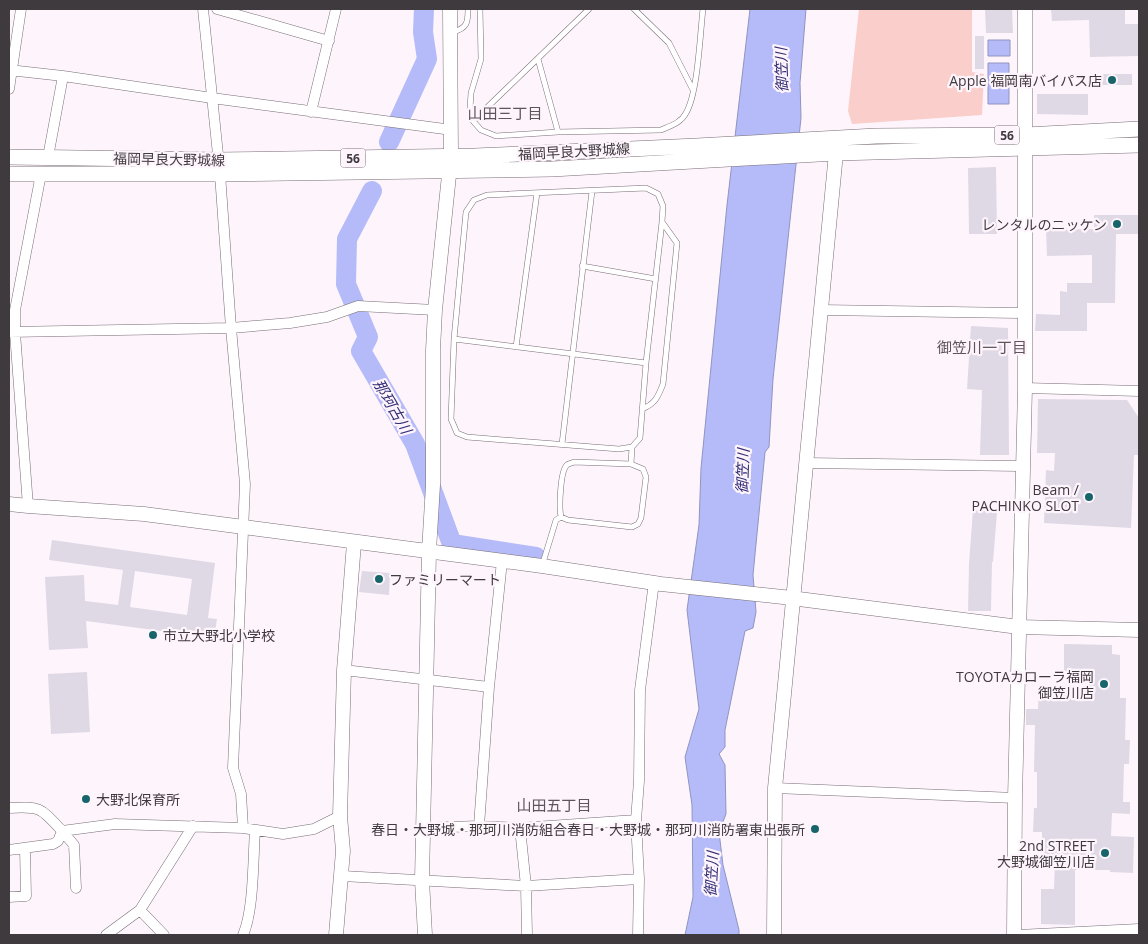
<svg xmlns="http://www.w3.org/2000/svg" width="1148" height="944" viewBox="0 0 1148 944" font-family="'Open Sans','Noto Sans JP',sans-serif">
<rect width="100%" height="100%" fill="#fef4fc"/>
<!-- green -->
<path fill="#faceca" d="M859 9H972V72L984 74 982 115 852 124 848 111Z"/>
<!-- water -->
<path fill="#b4bbf8" stroke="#9194c0" d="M750 9H806L800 83 801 118 773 379 769 447 765 452 753 575 756 612 753 628 745 631 725 730V747L719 754 725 765 726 814 719 832 723 865 739 930V935H685L693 897 692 805 685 757 699 709 687 610 699 525 701 468 727 205Z
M988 40H1010V56H988Z
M988 63H1009V104H988Z"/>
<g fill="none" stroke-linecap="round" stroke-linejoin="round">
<!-- river -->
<path stroke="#b4bbf8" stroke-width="20" d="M389 142 427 59 423 32 424 9
M372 191 347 239 346 284 368 337 361 351 415 444 452 544 536 557"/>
</g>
<!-- building -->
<path fill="#dfd9e6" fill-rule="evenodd" d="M985 9H1012L1013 33H986Z
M1051 9H1125V24H1139V56L1090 57 1089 20 1052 21Z
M975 36H984V69H975Z
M1092 74H1132V85H1092Z
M1037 94H1088V115L1037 114Z
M996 167 997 234H969L968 168Z
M1094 215H1139V234H1116L1115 303H1087V331H1035L1036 314 1060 315V291L1067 292V283H1092V255L1047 256 1046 230 1094 229Z
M971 326 1008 328 1009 455H980L982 390 967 389Z
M1038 399 1127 400 1139 418V455H1134L1131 528 1044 523 1046 470 1054 471 1055 453H1037Z
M973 510 997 512 993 562H992L991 611H968L969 564Z
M52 540 215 563 208 618 217 619 214 638 86 621 88 648 49 650 45 577 84 575 85 601 118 605 123 570 49 560ZM135 571 192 579 187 615 130 607Z
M362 571 390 573 389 595 359 592Z
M1064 644 1112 645V654L1120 655V698H1126L1125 740H1130L1129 764H1124L1123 802H1130V814L1112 813 1111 836 1134 837 1133 873 1110 872V870H1075V925L1041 924V889H1054L1055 856H1042V832H1033L1034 808H1037V772H1034L1035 725H1026V709H1038L1039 687H1057V689H1088V671H1064Z
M87 672 90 732 51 734 48 674Z"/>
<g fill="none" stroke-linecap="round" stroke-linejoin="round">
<!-- lane casing -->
<g stroke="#786d76" stroke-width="6">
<path id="lane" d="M480 9 481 59 471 93 470 109 473 121 481 130 496 136 558 132 661 130C670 126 681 123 686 113 698 93 700 34 703 9
M634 9 669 43 693 90
M453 32C467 28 468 23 468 9
M538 59 558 132
M473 121 589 9
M582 266 656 279
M454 339 646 363
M516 347 537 193
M642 409C655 404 658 397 663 384L677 243 662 222
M562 444 592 191
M631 464 632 447 640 438 646 363 662 222 663 206 658 194 646 188 487 195 474 200 466 212 454 339 451 419 457 433 467 437 619 449 632 447
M542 566 556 520 561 517C559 508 560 471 567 465 568 464 572 463 574 462L631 464 643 469 646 477 641 518 638 524 632 527 568 520 561 517"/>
</g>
<!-- street casing -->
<g stroke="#786d76" stroke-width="11">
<path id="street" d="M203 9 220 174 231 328 245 484 233 768 241 794 243 828
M217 9 329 41
M9 70 63 76 212 98 452 130
M9 89 21 9
M311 112 336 9
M48 157 63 76
M821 310 1025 313
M9 332 231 328 290 323 327 317 358 306 435 310
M1025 388 1139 391
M806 463 1023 466
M28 506 15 333V310L41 174
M344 670 489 687
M775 788 1015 798
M9 808C41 806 41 808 62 831L115 824 243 828 283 834 314 829 340 816
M479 826 489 687 502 561
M423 828 479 826 520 828 636 820
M520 828 526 886 527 935
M62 831 74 845 76 888
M9 850 53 844 58 841 62 831
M342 876 526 886 639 879
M9 897 26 896 25 848
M140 910 164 935
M106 935 140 910 193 826
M243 935C254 910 253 859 255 830
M638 935 639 879 636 820 639 781 640 690 654 582
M1018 935 1139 929"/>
</g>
<!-- secondary casing -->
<g stroke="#786d76" stroke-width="15">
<path id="secondary" d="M9 504 28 506 144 514 542 566 661 584 783 597 1019 627 1139 630
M336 935 343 851 340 816 344 670 354 543
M425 935 422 880 429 551 433 485V350L435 310 451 156 450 9
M774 935 775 788 836 153
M1014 935 1015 798 1025 388V9"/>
</g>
<!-- primary casing -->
<g stroke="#786d76" stroke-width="16">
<path id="primary" d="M9 157 218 160 475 156 697 146 876 136 1026 135 1139 129
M9 174H220L552 169 836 153 1139 145"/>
</g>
<!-- lane -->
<use href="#lane" stroke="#fff" stroke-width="5"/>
<!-- street -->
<use href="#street" stroke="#fff" stroke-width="10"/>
<!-- secondary -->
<use href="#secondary" stroke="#fff" stroke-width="14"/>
<!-- primary -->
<use href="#primary" stroke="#fff" stroke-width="15"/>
</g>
<!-- markers -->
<g fill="#17656a" stroke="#fef4fc" stroke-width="2">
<circle cx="1112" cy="80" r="5"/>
<circle cx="1117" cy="224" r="5"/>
<circle cx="1089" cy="497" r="5"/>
<circle cx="379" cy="579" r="5"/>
<circle cx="153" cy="635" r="5"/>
<circle cx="1104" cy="684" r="5"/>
<circle cx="86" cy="799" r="5"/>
<circle cx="815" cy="829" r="5"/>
<circle cx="1105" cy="853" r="5"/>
</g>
<g text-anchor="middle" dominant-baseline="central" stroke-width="4.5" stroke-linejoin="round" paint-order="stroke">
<!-- shield labels -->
<g fill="#fef4fc" stroke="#787277" stroke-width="1">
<rect x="994.5" y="125.5" width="25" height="19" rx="4"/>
<rect x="340.5" y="148.5" width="25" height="19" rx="4"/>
</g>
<g font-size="12" font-weight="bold" fill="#3f3a3e">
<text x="1007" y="135">56</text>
<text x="353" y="158">56</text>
</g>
<!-- poi labels -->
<g font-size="14" fill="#3f3a3e" stroke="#fef4fc" text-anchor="end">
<text x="1102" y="80">Apple 福岡南バイパス店</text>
<text x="1107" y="224">レンタルのニッケン</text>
<text x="1079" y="489">Beam /<tspan x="1079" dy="16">PACHINKO SLOT</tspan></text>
<text x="389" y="579" text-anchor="start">ファミリーマート</text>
<text x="163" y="635" text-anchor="start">市立大野北小学校</text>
<text x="1094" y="676">TOYOTAカローラ福岡<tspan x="1094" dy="16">御笠川店</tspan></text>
<text x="96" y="799" text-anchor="start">大野北保育所</text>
<text x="805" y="829">春日・大野城・那珂川消防組合春日・大野城・那珂川消防署東出張所</text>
<text x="1095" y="845">2nd STREET<tspan x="1095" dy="16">大野城御笠川店</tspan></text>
</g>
<!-- street labels -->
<g font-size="14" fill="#3f3a3e" stroke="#fef4fc">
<text transform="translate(574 151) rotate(-3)">福岡早良大野城線</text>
<text transform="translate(169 159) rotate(1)">福岡早良大野城線</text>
</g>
<!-- water labels -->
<g font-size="15" font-style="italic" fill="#312f75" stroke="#fef4fc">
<text transform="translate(781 70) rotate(-92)">御笠川</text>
<text transform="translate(393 406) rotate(60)">那珂古川</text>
<text transform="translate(742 471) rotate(-88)">御笠川</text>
<text transform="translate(711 874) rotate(-87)">御笠川</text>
</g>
<!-- neighbourhood labels -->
<g font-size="15" fill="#5e545c" stroke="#fef4fc">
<text x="505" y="113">山田三丁目</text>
<text x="982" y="347">御笠川一丁目</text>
<text x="554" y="805">山田五丁目</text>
</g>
</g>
<!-- border -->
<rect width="1148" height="944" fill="none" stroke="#3f3a3e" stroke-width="20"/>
</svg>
